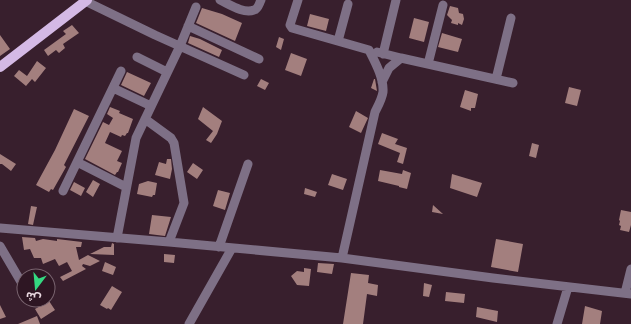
<svg xmlns="http://www.w3.org/2000/svg" width="631" height="324" viewBox="0 0 631 324" font-family="'Roboto Condensed','Noto Sans Arabic',sans-serif">
<rect width="100%" height="100%" fill="#381f2d"/>
<!-- building -->
<path fill="#a37f7e" d="M450 6 458 8 459 13 463 14 464 19 462 25 458 23V25L451 23 452 20 447 15Z
M202 8 222 14 242 23 235 41 196 23Z
M310 14 329 19 326 31 307 26Z
M414 18 429 22 424 42 409 38Z
M72 25 79 33 63 44 65 48 59 53 56 50 48 56 44 50 66 34 63 31Z
M442 33 462 39 458 52 438 47Z
M0 35 10 49 0 56Z
M190 36 200 39 222 50 219 57 188 43Z
M279 37 284 39 281 50 276 47Z
M291 53 307 59 301 76 285 70Z
M37 61 46 68 35 82 32 79 26 86 14 76 19 70 27 76Z
M127 72 151 83 144 96 121 85Z
M261 79 269 83 265 90 257 86Z
M374 79H375L377 91 371 88Z
M569 87 581 90 577 106 565 103Z
M465 90 478 94 475 108H471V111L460 107Z
M110 107 120 111 119 113 133 119 128 133H127L125 136 122 135 121 137 110 132 105 143 122 151 117 161 122 163 118 172H117L115 175 85 159 103 122 109 125 113 118 107 114Z
M203 107 222 121 217 134 211 143 206 140 213 131 198 119Z
M74 109 89 116 64 165 66 167 53 190 51 189 49 192 36 185 55 150Z
M356 111 368 118 361 133 349 127Z
M382 133 398 139 395 144 407 148 403 164 397 162 400 153 378 144Z
M532 143 539 145 536 158 529 156Z
M0 154 16 164 11 171 2 164H0Z
M167 159H171L172 169 170 179 155 175 159 162 166 164Z
M193 163 203 170 197 179 187 172Z
M380 170 402 174 403 170 411 173 407 189 399 187V186L378 181Z
M332 174 347 179 343 190 328 185Z
M452 174 482 183 477 197 450 188Z
M93 180 100 184 93 197 86 192Z
M148 181 157 183 155 195H153L152 197 137 194 139 184Z
M74 182 85 188 81 196 70 190Z
M305 188 317 192 315 197 304 194Z
M218 190 230 193 225 210 213 206Z
M433 205 443 214 432 212Z
M31 206 37 207 33 225 28 224Z
M621 210 631 212V225L629 232 620 230 621 226 619 225 620 221 619 220Z
M152 215 171 217 165 236 149 234Z
M22 237 35 238 36 241 43 239 57 241V239L82 242 81 247H76L79 260 88 255 100 261 90 266 83 264 82 266 86 269 63 281 60 277 72 271 67 262 59 266 55 259 43 264 41 258H34L30 249 24 250Z
M496 239 523 244 518 272 491 267Z
M112 243 114 244V255L90 254 104 247H111Z
M164 254 175 255 174 263 164 262Z
M105 262 116 267 113 275 102 271Z
M318 263 334 264 332 274 317 272Z
M304 268 311 269 309 286 297 285 291 276 297 271 304 272Z
M351 273 369 275 368 283 378 285 377 296 367 294 363 324H343Z
M424 283 432 285 429 297 423 296Z
M112 286 122 292 111 310 108 308 107 309 100 305Z
M446 292 465 294 464 303 445 301Z
M49 301 55 310 41 319 35 309Z
M0 305 6 317 0 319Z
M585 306 602 311 600 324H582Z
M477 307 498 311 497 322 476 317Z
M37 316 40 324H18Z"/>
<g fill="none" stroke-linecap="round" stroke-linejoin="round">
<!-- minor -->
<path stroke="#7e7086" stroke-width="9" d="M220 0C229 4 243 14 254 10 258 9 259 4 261 0
M298 0 290 25 292 28 369 50C375 62 384 78 383 92 382 99 378 106 375 112L342 258
M85 1 155 35 244 75
M188 26 259 59
M338 41 348 4
M377 52 401 58
M383 54 396 0
M137 57 167 72
M428 64 443 5
M496 79 511 18
M382 82 389 68 401 58 513 83
M113 88 151 106
M145 119 171 138 174 143 184 203 169 242
M77 162 126 187
M63 191 121 71
M0 228 169 242 342 258 493 278 631 294
M117 238 136 138 180 46 196 7
M0 246 24 287
M219 247 248 164
M625 293 631 269
M189 324 232 248
M557 324 568 287"/>
<!-- major -->
<path stroke="#d4b9e5" stroke-width="10" d="M0 67 87 0"/>
</g>
<!-- north arrow -->
<g transform="translate(36 288) rotate(196)"><circle r="19" fill="#2e1623" stroke="#79646f"/>
<path d="M0-3L7 15L0 10L-7 15Z" fill="#34d881"/>
<text y="-6" font-size="11" font-weight="bold" text-anchor="middle" fill="#ead9e1">ش</text>
</g>
</svg>
